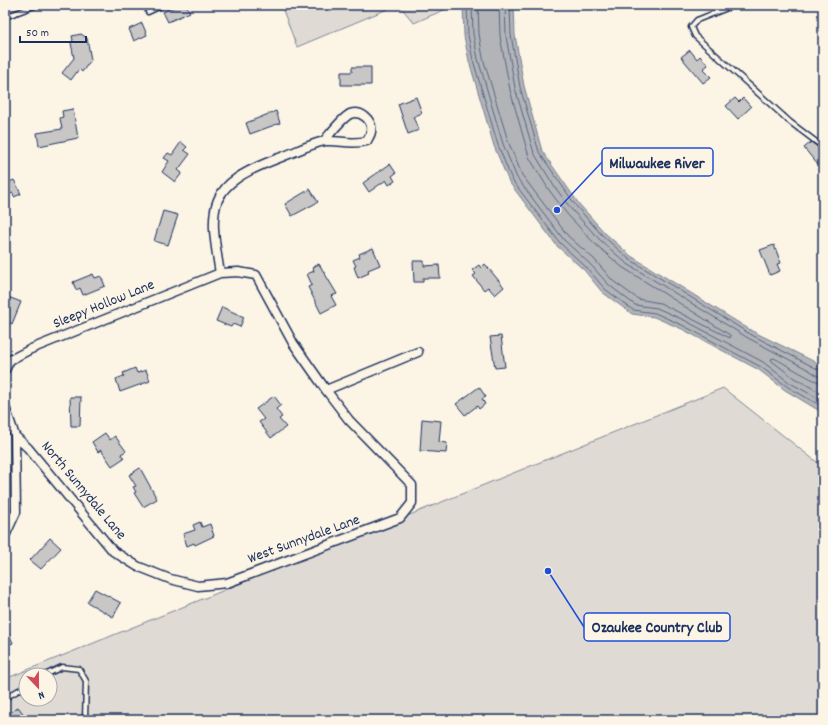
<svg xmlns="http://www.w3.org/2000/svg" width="828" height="725" viewBox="0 0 828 725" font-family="Dekko,sans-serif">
<rect width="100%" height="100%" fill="#fcf5e5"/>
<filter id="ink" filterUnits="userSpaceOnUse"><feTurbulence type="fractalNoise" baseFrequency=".025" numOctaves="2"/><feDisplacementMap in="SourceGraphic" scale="8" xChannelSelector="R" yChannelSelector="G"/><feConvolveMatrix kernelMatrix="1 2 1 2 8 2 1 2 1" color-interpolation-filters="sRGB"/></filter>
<g filter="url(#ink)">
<!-- green -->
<path fill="#dfdbd4" stroke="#7d8599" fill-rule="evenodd" d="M281 5H397L297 47Z
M399 5H455L414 23Z
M723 388 823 467V720H5V679ZM26 675H50V699H26Z"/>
<!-- water -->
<path fill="#b2b4b8" stroke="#767f94" d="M463 5H514L515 35 524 86 542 151 579 204 605 233 631 256 752 331 815 362 823 370V413L785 390 759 370 682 329 654 317 632 314 602 292 584 270 557 246 509 182 494 146 469 61 464 36Z"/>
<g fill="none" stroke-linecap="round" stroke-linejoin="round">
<!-- shore -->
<path stroke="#576482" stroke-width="1" d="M467 5 468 35 473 60 498 145 512 180 560 243 586 267 605 289 633 310 655 313 684 326 761 367 788 387 823 407
M472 5 473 34 478 59 503 144 517 178 564 240 590 264 609 285 635 305 657 308 686 321 763 362 790 383 823 401
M478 5 479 34 483 58 508 141 522 175 546 207 568 236 594 259 613 281 638 299 660 303 730 338V335L622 267 594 243 567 214 549 190 529 157 510 90 500 36 499 5
M505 5 506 36 515 88 534 153 554 186 572 210 599 239 626 263 748 338 809 370 818 376 823 377
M510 5 511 35 520 87 539 152 576 206 602 235 629 259 750 334 823 372
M823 383C815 383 784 363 774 358L771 359 772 361 794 378 823 394"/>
</g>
<!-- building -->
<path fill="#c8c7c6" stroke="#1b2f5e" d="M178 5H186L190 12 168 22 163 12Z
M142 23 147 35 134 41 129 29Z
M81 34 87 38 91 60 82 72 79 69 71 80 62 73 74 58 71 43 73 40 72 36Z
M690 50 697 59 700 56 708 65 703 69 711 77 703 83 681 57Z
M352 67H371V85H341V72H352Z
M416 97 422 113 413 117 419 130 408 134 398 104Z
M735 98 739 102 743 98 751 107 738 119 726 106Z
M73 109 78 138 39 146 37 133 62 129 60 118 63 117 62 111Z
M276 111 280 123 250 134 246 123Z
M181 142 187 147 184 150 190 154 178 170 182 173 175 182 162 172 169 161 164 158 168 153 172 155Z
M811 142 823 151V171L804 148Z
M390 164 396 173 392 176 395 181 389 185 386 180 369 192 363 183Z
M14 180 21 194 14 197 13 193 5 196V184Z
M310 189 318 202 292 216 285 204Z
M163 211 178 215 168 245 154 241Z
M774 245 781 263 777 264 780 271 770 275 760 250Z
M373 248 380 265 368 270 369 273 358 278 354 267 356 266 353 260 360 257 359 254Z
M413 261H424V266L439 265 440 278H423V282H414Z
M319 264 337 294 331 296 336 305 321 313 308 287 312 285 307 274 314 271 313 267Z
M485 264 504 287 495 295 488 287 484 290 473 276 476 274 472 270 479 265 481 268Z
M93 274 95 278 101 276 105 286 83 295 80 288 76 290 73 282Z
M8 297 21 302 12 324 5 321V304Z
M222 307 244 317 240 327 233 324 231 327 216 321Z
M501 336 505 367 495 368 490 337Z
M135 368 137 373 146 370 150 381 120 392 116 379 124 376 123 373Z
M479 387 486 397 482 399 485 404 479 409 477 406 465 415 456 404Z
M274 396 281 405 276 409 282 417 279 419 286 427 271 438 259 422 264 419 256 409Z
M70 397H81L80 426H71Z
M422 419 441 421 439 442 447 443 446 453 420 451Z
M105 433 110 440 115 436 126 451 121 454 124 458 112 466 101 450 98 452 92 442Z
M140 468 157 499 143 507 134 493 136 492 133 487 136 486 129 475Z
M200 522 202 527 210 524 214 536 195 545 194 543 187 546 183 534 195 530 193 525Z
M50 538 61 548 41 569 30 560Z
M95 589 121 603 113 617 87 602Z
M5 624 13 643 5 646Z
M18 707 28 720H7L9 714Z"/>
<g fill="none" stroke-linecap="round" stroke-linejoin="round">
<!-- service casing -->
<g stroke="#1b2f5e" stroke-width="7">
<path id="service" d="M735 5 697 20 691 27 695 36 790 122 823 147
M148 12 163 5
M5 17 37 5
M45 675 62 667 79 669 86 681 85 720
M5 698 26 686"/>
</g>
<!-- minor casing -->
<g stroke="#1b2f5e" stroke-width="11">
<path id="minor" d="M220 273C208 204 207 185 279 158 291 154 312 143 325 141 341 140 349 145 367 141 368 138 371 135 371 132 373 120 361 110 350 114 342 118 330 134 324 141
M5 370 10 360 31 349 220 273 238 272 256 275 293 343 326 390 349 420 412 485V503L400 518 227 583 198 586 170 579 137 566 113 551 28 448 15 436
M326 390 418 352
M5 407 15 436 16 512 5 536"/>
</g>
<!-- service -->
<use href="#service" stroke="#fcf5e5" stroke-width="4"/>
<!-- minor -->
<use href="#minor" stroke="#fcf5e5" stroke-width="8"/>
</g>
</g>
<g text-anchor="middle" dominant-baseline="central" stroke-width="3.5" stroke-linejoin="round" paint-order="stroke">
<!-- street labels -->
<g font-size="15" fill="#1b2f5e" stroke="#fcf5e5">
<text transform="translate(104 305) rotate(-22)">Sleepy Hollow Lane</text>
<text transform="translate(83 491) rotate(50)">North Sunnydale Lane</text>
<text transform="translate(304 540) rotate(-20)">West Sunnydale Lane</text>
</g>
</g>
<!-- callouts -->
<path fill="none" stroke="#1d4ed8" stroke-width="1.5" d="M557 210L602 162M548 571L584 627"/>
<g fill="#1d4ed8" stroke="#fcf5e5" stroke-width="1.5">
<circle cx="557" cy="210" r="4"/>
<circle cx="548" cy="571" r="4"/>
</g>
<g fill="#fcf5e5" stroke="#1d4ed8" stroke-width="1.5">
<rect x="602" y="148" width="111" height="28" rx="4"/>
<rect x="584" y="613" width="146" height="28" rx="4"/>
</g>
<g font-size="16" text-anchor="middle" font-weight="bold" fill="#1b2f5e">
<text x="657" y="168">Milwaukee River</text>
<text x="657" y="632">Ozaukee Country Club</text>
</g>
<!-- margin -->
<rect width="828" height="725" fill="none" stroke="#fcf5e5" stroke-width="20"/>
<rect x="10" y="10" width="808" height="705" fill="none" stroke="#1b2f5e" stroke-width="1.5" filter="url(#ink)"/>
<!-- north arrow -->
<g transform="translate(38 687) rotate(158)"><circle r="19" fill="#fcf5e5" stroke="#a2a6af"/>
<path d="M0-3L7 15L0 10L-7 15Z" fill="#d1495b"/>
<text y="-6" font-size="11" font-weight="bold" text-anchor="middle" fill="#1b2f5e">N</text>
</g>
<!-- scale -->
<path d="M20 36v6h66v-6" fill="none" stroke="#1b2f5e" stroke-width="2"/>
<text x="26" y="36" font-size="12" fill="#1b2f5e" stroke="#fcf5e5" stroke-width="3" paint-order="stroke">50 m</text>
</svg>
